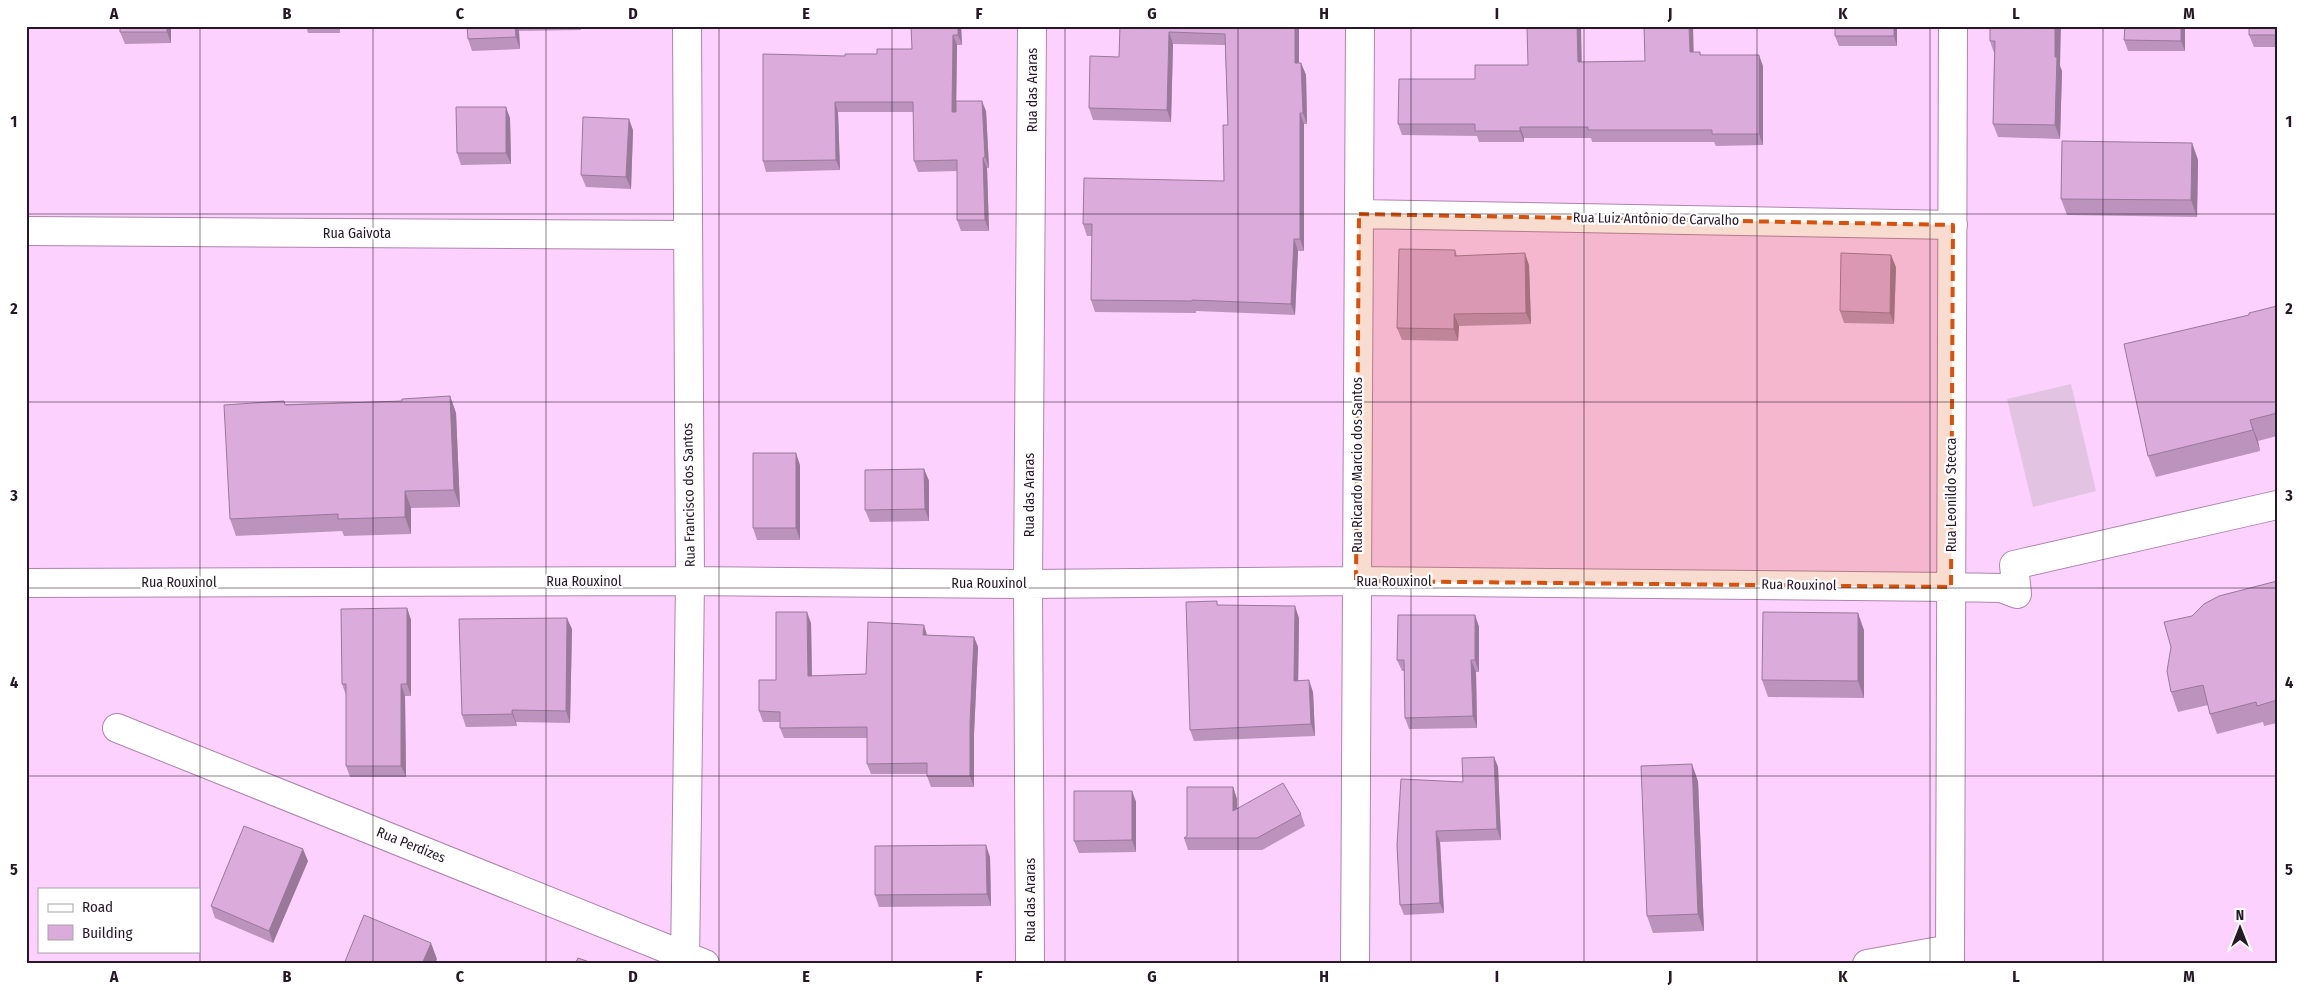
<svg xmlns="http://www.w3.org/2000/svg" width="2303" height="990" viewBox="0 0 2303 990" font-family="'Fira Sans Condensed',sans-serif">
<rect width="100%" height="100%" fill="#fdd1fd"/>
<!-- pitch -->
<path fill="#e2c3e2" d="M2071 384 2096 491 2033 507 2007 399Z"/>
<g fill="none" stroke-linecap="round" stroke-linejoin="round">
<!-- minor casing -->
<g stroke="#ad85ad" stroke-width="30">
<path id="minor" d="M1359 214 1953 225
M26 231 687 235
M26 583 690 581 1028 584 1356 581 1951 587 2001 588 2017 594 2014 565 2277 505
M117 728 705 964
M685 964 690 581 687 26
M1030 964 1028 584 1032 26
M1355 964 1360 26
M1867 964 1950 949
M1950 964 1953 26"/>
</g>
<!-- minor -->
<use href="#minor" stroke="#fff" stroke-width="28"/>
</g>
<!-- wall -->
<path fill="#bc93bd" d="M120 26H171V43L125 44 120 32Z
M306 26H340V33H308Z
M467 26H581V30L519 31 520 49 472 51 468 39Z
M961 26 962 45H957L956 101 986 111 989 168H987L989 231H961L957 220V171L918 172 914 161V112H838L840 170 766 172 763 161 845 56 877 54 912 49Z
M1120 26H1299V63H1301L1306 75 1307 124H1304V251H1298L1295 315 1196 311V313L1095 312 1091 300 1092 236H1087L1083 224 1224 181 1228 125 1225 45 1173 44 1171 122 1093 120 1089 108 1119 57Z
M1581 26V62L1645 61 1694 52H1700L1701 55 1763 66V145L1716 146 1714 142H1592L1591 138H1524V142H1479L1477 136 1402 135 1398 124 1475 79 1528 65Z
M1897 26V46H1839L1835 36Z
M1990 26 2060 66 2062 71 2060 139 1998 137 1993 124 1994 53 1990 41Z
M2125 26H2185V51H2128L2124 40Z
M2277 26V47H2254L2249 35Z
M510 118 511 164 461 165 457 153Z
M633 130 631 189 586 187 581 175Z
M2192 143 2198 160 2197 217 2067 215 2061 199Z
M1455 250 1457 256 1529 265 1531 324 1459 326 1458 341 1402 340 1397 328Z
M1896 267 1894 324 1844 323 1840 311Z
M2277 306V436L2258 441 2260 451 2156 477 2148 456 2249 315Z
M450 396 456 413 460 507 411 508V534L344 536 342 531 236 536 230 519 286 404 402 401Z
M800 465V540H757L753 528Z
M924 469 929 481V521L870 522 865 510Z
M2277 581V723L2264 726 2263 722 2217 734 2210 714 2208 705 2178 712 2171 692 2192 616Z
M1219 605 1299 618 1298 680 1313 692 1315 736 1194 741 1190 730Z
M407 608 411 620V696H405L406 777H350L346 766V695L342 684Z
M1475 615 1479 627V672H1476L1477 728 1409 729 1405 718 1404 671H1402L1397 660Z
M811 623 812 676 866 674 927 635 974 637 978 647 974 734V787H931L927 776V774H871L867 764V738H784L780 728V722H763L759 711Z
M572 629 570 723 516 722 517 726 466 727 462 715Z
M1864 630V698L1768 697 1762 680Z
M1494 757 1498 767 1501 840 1440 842 1444 913 1404 915 1400 905 1397 845 1463 782Z
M1698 781 1704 931 1653 933 1647 916Z
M1233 787 1237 799V809L1301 814 1305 826 1262 850H1188L1184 838 1187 836Z
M1132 791 1136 802V852L1079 853 1074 841Z
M990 857 991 906 879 907 875 895Z
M308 861 273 943 215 918 211 906Z"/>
<!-- shaded-wall -->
<path fill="#99789a" d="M167 26H171V43L167 32Z
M515 26H518L519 31 520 49 516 37Z
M958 26H961L962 45 958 35Z
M1295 26H1299V75L1295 63Z
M1577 26H1581L1582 74 1578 62Z
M1689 26H1693L1694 63 1690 52Z
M1894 26H1897V46L1894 36Z
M2055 26H2061L2060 66 2062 71 2060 139 2055 125Z
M2181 26H2185V51L2181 41Z
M1169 32 1173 44 1171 122 1167 110Z
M953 35 957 45 956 123 952 112Z
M1759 55 1763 66V145L1759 134Z
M1301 63 1306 75 1307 124 1303 113Z
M982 101 986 111 989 168 985 157Z
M835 102 838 112 840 170 836 160Z
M506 107 510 118 511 164 506 153Z
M1300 113 1304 124V251L1300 239Z
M629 119 633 130 631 189 626 177Z
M1520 127 1524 138V142L1520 131Z
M2192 143 2198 160 2197 217 2191 200Z
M983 158 987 168 989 231 985 220Z
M1294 239 1298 251 1295 315 1291 304Z
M1525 253 1529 265 1531 324 1526 313Z
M1891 255 1896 267 1894 324 1890 313Z
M1454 314 1459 326 1458 341 1454 329Z
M450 396 456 413 460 507 454 490Z
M2250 420 2258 441 2260 451 2253 430Z
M796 453 800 465V540L796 528Z
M924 469 929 481V521L925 509Z
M405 491 411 508V534L405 517Z
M1295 606 1299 618 1298 692 1294 681Z
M407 608 411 620V696L407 684Z
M807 612 811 623 812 687 808 676Z
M1858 613 1864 630V698L1858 681Z
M1475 615 1479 627V672L1475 660Z
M567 618 572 629 570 723 566 711Z
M924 625 927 635H923Z
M974 637 978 647 974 734V787L970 776V723Z
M1471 660 1476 672 1477 728 1473 716Z
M1309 680 1313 692 1315 736 1311 724Z
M401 684 405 696 406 777 401 766Z
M512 710 516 722 517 726 512 714Z
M1494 757 1498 767 1501 840 1497 829Z
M1692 764 1698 781 1704 931 1698 914Z
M1233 787 1237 799V823L1233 811Z
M1132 791 1136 802V852L1132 840Z
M1436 831 1440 842 1444 913 1440 903Z
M986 845 990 857 991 906 987 894Z
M303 849 308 861 273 943 269 931Z
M431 943 437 959 435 964H422Z"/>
<!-- building -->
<path fill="#dbabdc" stroke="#99789a" d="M120 26H167V32H120Z
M467 26H515L516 37 468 39Z
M911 26H958V35H953L952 112H956V101H982L985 157 983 158 985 220H957V160L914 161 913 102H835L836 160 763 161V54L845 56V54H877V49H912Z
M1120 26H1295V63H1301L1303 113H1300V239H1294L1291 304 1192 300V301L1091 300 1092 224H1083L1084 178 1224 181 1223 125H1228L1225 34 1169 32 1167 110 1089 108 1090 56 1119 57Z
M1527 26H1577L1578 62 1645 61 1644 26H1689L1690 52H1700V55H1759V134H1712V130H1588V127H1520V131H1475V124H1398L1399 79H1475V65H1528Z
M1835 26H1894V36H1835Z
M1990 26H2055V57H2057L2055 125 1993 124 1995 41H1990Z
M2125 26H2181V41L2124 40Z
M2249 26H2277V35H2249Z
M456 107H506V153H457Z
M583 117 629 119 626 177 581 175Z
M2062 141 2192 143 2191 200 2061 199Z
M1399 249 1455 250V256L1525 253 1526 313 1454 314V329L1397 328Z
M1841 253 1891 255 1890 313 1840 311Z
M2277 306V413L2250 420 2253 430 2148 456 2124 344 2249 315V313Z
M450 396 454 490 405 491V517L338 519V514L230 519 224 405 284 401 285 405 402 401V399Z
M753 453H796V528H753Z
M924 469 925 509 865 510V470Z
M2277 581V700L2257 706 2256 702 2210 714 2203 685 2171 692 2167 671 2171 647 2164 622 2192 616 2204 604 2219 596Z
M1217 601V605L1295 606 1294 681 1309 680 1311 724 1190 730 1186 602Z
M407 608V684H401V766H346V684H342L341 609Z
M776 612H807L808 676 866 674 868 622 924 625 923 635 974 637 970 723V776H927V763L867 764V727L780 728V712L759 711V680H776Z
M1763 612 1858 613V681L1762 680Z
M1398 615H1475V660H1471L1473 716 1405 718 1404 660H1397Z
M567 618 566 711 512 710V714L462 715 459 619Z
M1494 757 1497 829 1436 831 1440 903 1400 905 1397 845 1401 779 1463 782 1462 758Z
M1692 764 1698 914 1647 916 1641 766Z
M1283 783 1301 814 1257 838H1184L1187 836V787H1233V811Z
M1074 791H1132V840L1074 841Z
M244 826 303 849 269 931 211 906Z
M986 845 987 894 875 895V846Z
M364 915 431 943 422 964H344Z
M578 958 595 964H575Z"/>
<!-- marked area -->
<path fill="#d5520f" fill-opacity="0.2" stroke="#d5520f" stroke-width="4" stroke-dasharray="10 6" stroke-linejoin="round" d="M1359 214 1953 225 1951 587 1356 581Z"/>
<!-- grid -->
<path fill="none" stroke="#271727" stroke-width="1" stroke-opacity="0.55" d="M200 26V964M373 26V964M546 26V964M719 26V964M892 26V964M1065 26V964M1238 26V964M1411 26V964M1584 26V964M1757 26V964M1930 26V964M2103 26V964M26 214H2277M26 402H2277M26 588H2277M26 776H2277"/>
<g text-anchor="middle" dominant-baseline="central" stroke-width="4.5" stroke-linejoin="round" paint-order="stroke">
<!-- street labels -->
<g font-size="14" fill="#271727" stroke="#fff">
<text transform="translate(1032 90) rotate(-90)">Rua das Araras</text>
<text transform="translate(1656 219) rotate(1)">Rua Luiz Antônio de Carvalho</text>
<text x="357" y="233">Rua Gaivota</text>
<text transform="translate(1357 465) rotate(-90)">Rua Ricardo Marcio dos Santos</text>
<text transform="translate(689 495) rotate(-91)">Rua Francisco dos Santos</text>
<text transform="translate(1029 495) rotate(-90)">Rua das Araras</text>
<text transform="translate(1951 495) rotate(-90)">Rua Leonildo Stecca</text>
<text x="584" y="581">Rua Rouxinol</text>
<text x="1394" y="581">Rua Rouxinol</text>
<text x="179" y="582">Rua Rouxinol</text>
<text x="989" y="583">Rua Rouxinol</text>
<text transform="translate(1799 585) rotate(1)">Rua Rouxinol</text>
<text transform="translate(411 845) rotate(22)">Rua Perdizes</text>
<text transform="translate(1030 900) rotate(-90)">Rua das Araras</text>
</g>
</g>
<!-- border -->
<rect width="2303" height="990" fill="none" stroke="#ffffff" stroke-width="55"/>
<!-- legend -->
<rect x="38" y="888" width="162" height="65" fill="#ffffff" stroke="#a9a2a9"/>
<rect x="48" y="904" width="25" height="8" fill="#ffffff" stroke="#a9a2a9"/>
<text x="82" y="912" font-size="15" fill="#271727">Road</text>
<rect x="48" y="925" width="25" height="15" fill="#dbabdc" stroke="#a9a2a9"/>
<text x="82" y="938" font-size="15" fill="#271727">Building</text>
<!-- north arrow -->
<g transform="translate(2240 928)" stroke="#ffffff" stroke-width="4" paint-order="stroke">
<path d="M0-4L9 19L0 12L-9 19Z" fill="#271727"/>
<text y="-8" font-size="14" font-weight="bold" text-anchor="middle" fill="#271727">N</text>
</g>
<rect x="28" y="28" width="2248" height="934" fill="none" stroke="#271727" stroke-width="2"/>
<g font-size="16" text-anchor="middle" font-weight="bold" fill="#271727">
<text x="114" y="19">A</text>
<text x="287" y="19">B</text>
<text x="460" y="19">C</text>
<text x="633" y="19">D</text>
<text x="806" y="19">E</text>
<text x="979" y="19">F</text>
<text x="1152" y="19">G</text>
<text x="1324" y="19">H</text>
<text x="1497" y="19">I</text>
<text x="1670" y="19">J</text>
<text x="1843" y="19">K</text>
<text x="2016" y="19">L</text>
<text x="2189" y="19">M</text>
<text x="14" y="127">1</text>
<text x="2289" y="127">1</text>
<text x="14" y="314">2</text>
<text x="2289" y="314">2</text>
<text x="14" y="501">3</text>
<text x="2289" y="501">3</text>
<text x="14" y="688">4</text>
<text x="2289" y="688">4</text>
<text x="14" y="875">5</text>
<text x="2289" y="875">5</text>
<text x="114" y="982">A</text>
<text x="287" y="982">B</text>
<text x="460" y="982">C</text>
<text x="633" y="982">D</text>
<text x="806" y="982">E</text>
<text x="979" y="982">F</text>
<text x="1152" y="982">G</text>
<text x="1324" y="982">H</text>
<text x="1497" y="982">I</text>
<text x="1670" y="982">J</text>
<text x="1843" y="982">K</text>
<text x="2016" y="982">L</text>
<text x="2189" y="982">M</text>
</g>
</svg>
